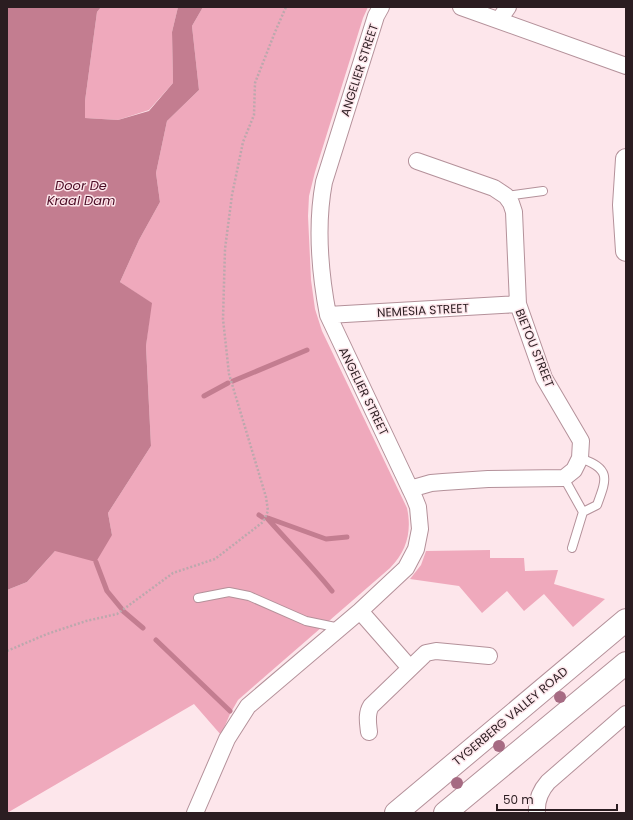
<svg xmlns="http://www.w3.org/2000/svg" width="633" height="820" viewBox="0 0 633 820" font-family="Poppins,sans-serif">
<rect width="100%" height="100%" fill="#fde6eb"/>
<!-- green -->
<path fill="#efa9bc" d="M101 7H178L172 32 173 83 149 110 118 120 85 118V101L97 12Z
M203 7H368L363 18 315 172 309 196 308 216 311 280 315 309 322 331 407 508C412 531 407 551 390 568L238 700 230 714 221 735 194 704 7 813V590L27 582 55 551 112 535 108 513 151 446 146 346 151 303 120 282 139 240 160 202 156 173 167 121 199 90 192 26Z
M490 550V558H524L525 571 558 570 554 584 605 599 573 627 544 594 524 611 507 591 482 613 459 586 410 579 421 565 426 551Z"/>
<!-- water -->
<path fill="#c37d90" d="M7 7H101L97 12 85 101V118L118 120 149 111 173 83 172 32 178 7H203L192 26 199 90 167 121 156 173 160 202 139 240 120 282 152 303 146 346 151 446 108 513 112 535 96 562 55 551 27 582 7 590Z"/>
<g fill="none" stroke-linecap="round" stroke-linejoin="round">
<!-- stream -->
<path stroke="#c37d90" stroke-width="5" d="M233 381 307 350
M204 396 228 383
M259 515 262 517
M267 518C289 543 312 566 332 591
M268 518 326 539 347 537
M96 562 107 591 121 608
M123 611 143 628
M156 640 230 711"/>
<!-- service casing -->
<g stroke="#b4919a" stroke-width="10">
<path id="service" d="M506 196 543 191
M564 478 583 512 597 505C607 478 611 469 580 458
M572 548 583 512
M198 598 229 592 249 596 306 621 340 628"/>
</g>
<!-- minor casing -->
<g stroke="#b4919a" stroke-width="18">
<path id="minor" d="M461 7 626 66
M499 20 508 7
M328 315 518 304
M410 489 431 483 443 482 488 479 564 478 574 470 580 458 581 441 544 378 518 304 514 212 511 203 506 196 494 188 417 161
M360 611 410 668
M369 732C368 723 366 714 371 706L426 653 436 651 489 656
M195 813 227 739 248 706 360 611 406 568 416 549 420 529 418 507 414 497 328 315C320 273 316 224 324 182L376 16 381 7
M537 813C536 800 540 791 548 782L626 714"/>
</g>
<!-- tertiary casing -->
<g stroke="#b4919a" stroke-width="22">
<path id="tertiary" d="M626 159 623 205 626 251"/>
</g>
<!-- secondary casing -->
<g stroke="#b4919a" stroke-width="24">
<path id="secondary" d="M396 813 626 620
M445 813 626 663"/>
</g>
<!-- path -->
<path stroke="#bca8ad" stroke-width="2.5" stroke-dasharray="2 2" stroke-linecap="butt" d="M7 651 47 634 86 621 117 614 173 573 215 559 263 522 268 511 266 497 229 374 223 319 225 249 232 195 243 142 254 115 255 83 275 32 286 7"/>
<!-- service -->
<use href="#service" stroke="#fff" stroke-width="8"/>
<!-- minor -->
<use href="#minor" stroke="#fff" stroke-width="16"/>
<!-- tertiary -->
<use href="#tertiary" stroke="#fff" stroke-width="20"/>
<!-- secondary -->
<use href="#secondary" stroke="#fff" stroke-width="22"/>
</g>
<!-- trees -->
<g fill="#a66b83">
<circle cx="560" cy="697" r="6"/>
<circle cx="499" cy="746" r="6"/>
<circle cx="457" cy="783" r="6"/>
</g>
<g text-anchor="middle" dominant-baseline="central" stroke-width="3" stroke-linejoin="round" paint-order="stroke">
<!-- street labels -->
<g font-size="12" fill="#2b1d21" stroke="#fde6eb">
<text transform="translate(359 70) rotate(-72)">ANGELIER STREET</text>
<text transform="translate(423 310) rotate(-3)">NEMESIA STREET</text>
<text transform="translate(535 348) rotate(68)">BIETOU STREET</text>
<text transform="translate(364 391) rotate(64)">ANGELIER STREET</text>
<text transform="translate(510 716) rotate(-40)">TYGERBERG VALLEY ROAD</text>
</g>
<!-- water labels -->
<g font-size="13" font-style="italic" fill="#4c0d26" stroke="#fde6eb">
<text x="81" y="185">Door De<tspan x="81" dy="15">Kraal Dam</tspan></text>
</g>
</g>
<!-- border -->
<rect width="633" height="820" fill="none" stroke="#2b1d21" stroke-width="16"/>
<!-- scale -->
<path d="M497 804v6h120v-6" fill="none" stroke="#2b1d21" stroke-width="2"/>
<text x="503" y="804" font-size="12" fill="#2b1d21" stroke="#fde6eb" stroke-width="3" paint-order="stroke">50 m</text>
</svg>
